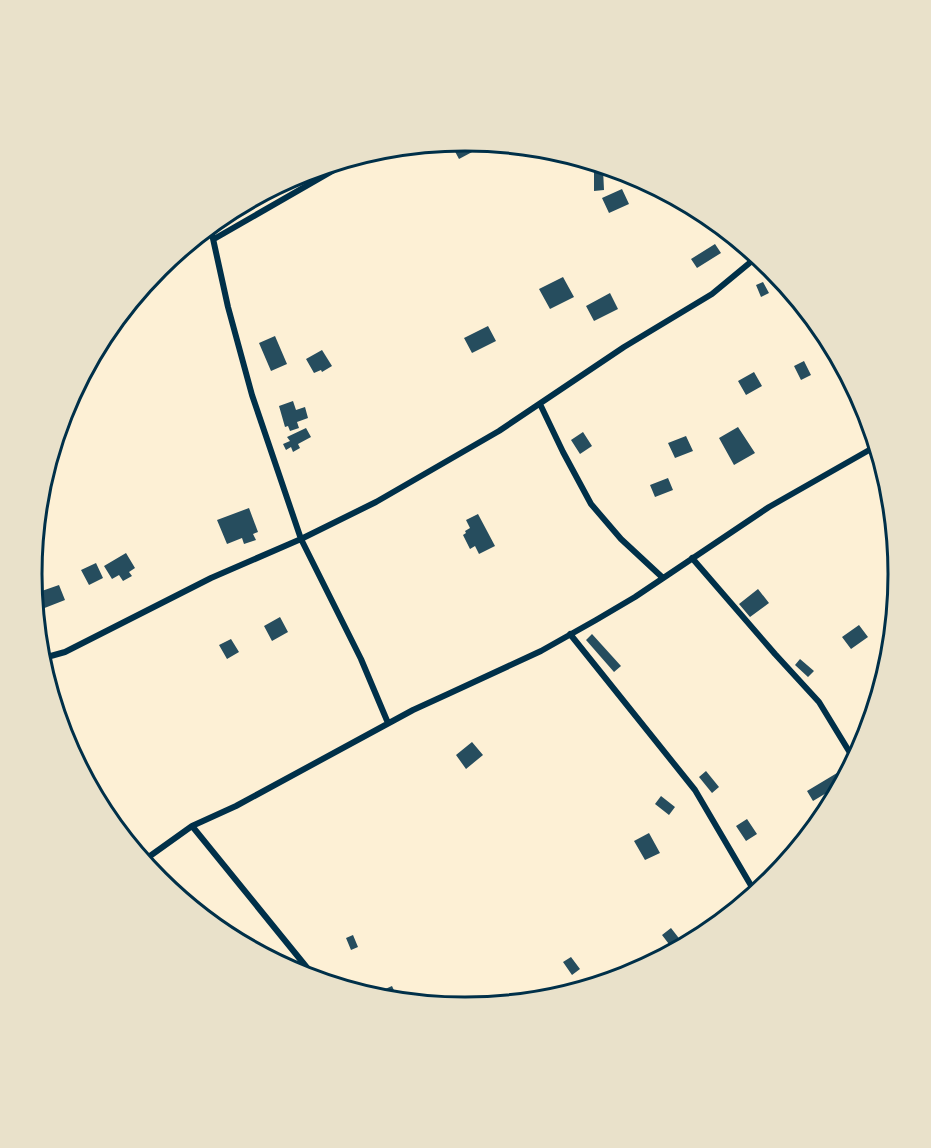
<svg xmlns="http://www.w3.org/2000/svg" width="931" height="1148" viewBox="0 0 931 1148" font-family="'Roboto Condensed',sans-serif">
<rect width="100%" height="100%" fill="#fdf0d5"/>
<!-- building -->
<path fill="#264d5e" d="M468 140 474 151 459 159 451 144 457 141Z
M594 169H603L604 190 594 191Z
M622 189 629 204 609 213 602 198Z
M715 244 721 253 697 268 691 259Z
M563 277 574 297 550 309 539 289Z
M763 282 769 293 761 297 756 285Z
M610 293 618 309 594 321 586 306Z
M488 326 496 341 472 353 464 338Z
M275 336 287 364 271 371 259 343Z
M322 350 332 366 322 372 321 370 314 373 306 359Z
M804 361 811 375 801 380 794 366Z
M754 372 762 386 746 395 738 381Z
M293 401 296 410 305 407 308 418 297 422 299 428 290 431 288 426 285 427 279 406Z
M738 427 755 453 734 465 719 438Z
M306 428 311 437 298 444 300 448 293 452 291 447 286 450 283 444 290 441 287 437Z
M583 432 592 446 580 454 571 440Z
M686 436 693 451 675 458 668 443Z
M668 478 673 490 655 497 650 485Z
M249 508 258 532 253 534 256 540 244 544 242 538 227 544 217 520Z
M478 514 495 546 479 554 475 546 470 549 463 535 466 533 465 531 470 528 466 520Z
M126 553 135 568 129 572 132 576 123 581 119 575 112 579 104 566Z
M96 563 103 578 89 585 81 570Z
M59 585 65 600 42 609 36 593Z
M758 589 769 603 750 617 739 604Z
M280 617 288 632 272 641 264 626Z
M859 625 868 637 851 649 842 637Z
M592 634 621 666 614 672 586 640Z
M231 639 239 652 227 659 219 645Z
M800 659 814 671 808 677 795 665Z
M472 742 483 755 466 769 456 755Z
M706 771 719 787 712 793 699 777Z
M837 773 843 783 813 801 807 791Z
M661 796 675 807 669 815 655 804Z
M747 819 757 834 746 841 736 826Z
M649 833 660 853 645 860 634 841Z
M671 928 685 946 675 952 662 935Z
M353 935 358 947 351 950 346 938Z
M571 957 580 969 572 975 563 962Z
M392 986 399 1001 376 998 374 994Z"/>
<g fill="none" stroke-linecap="round" stroke-linejoin="round">
<!-- minor -->
<path stroke="#003049" stroke-width="6" d="M210 225 228 307 252 395 301 539 361 659 388 723
M214 239 362 154
M540 404 563 452 591 504 621 539 663 578
M692 558 775 654 819 702 855 761
M570 634 695 790 756 894
M40 659 65 652 211 578 301 539 376 502 499 431 624 347 712 294 758 256
M192 826 317 980
M143 861 192 826 236 806 413 710 448 694 541 651 596 620 635 597 769 507 878 445"/>
</g>
<!-- crop -->
<path d="M0 0H931V1148H0ZM42 574a423 423 0 1 1 846 0a423 423 0 1 1-846 0Z" fill="#e9e1ca" fill-rule="evenodd"/>
<path fill="none" stroke="#003049" stroke-width="3" d="M42 574a423 423 0 1 1 846 0a423 423 0 1 1-846 0Z"/>
</svg>
